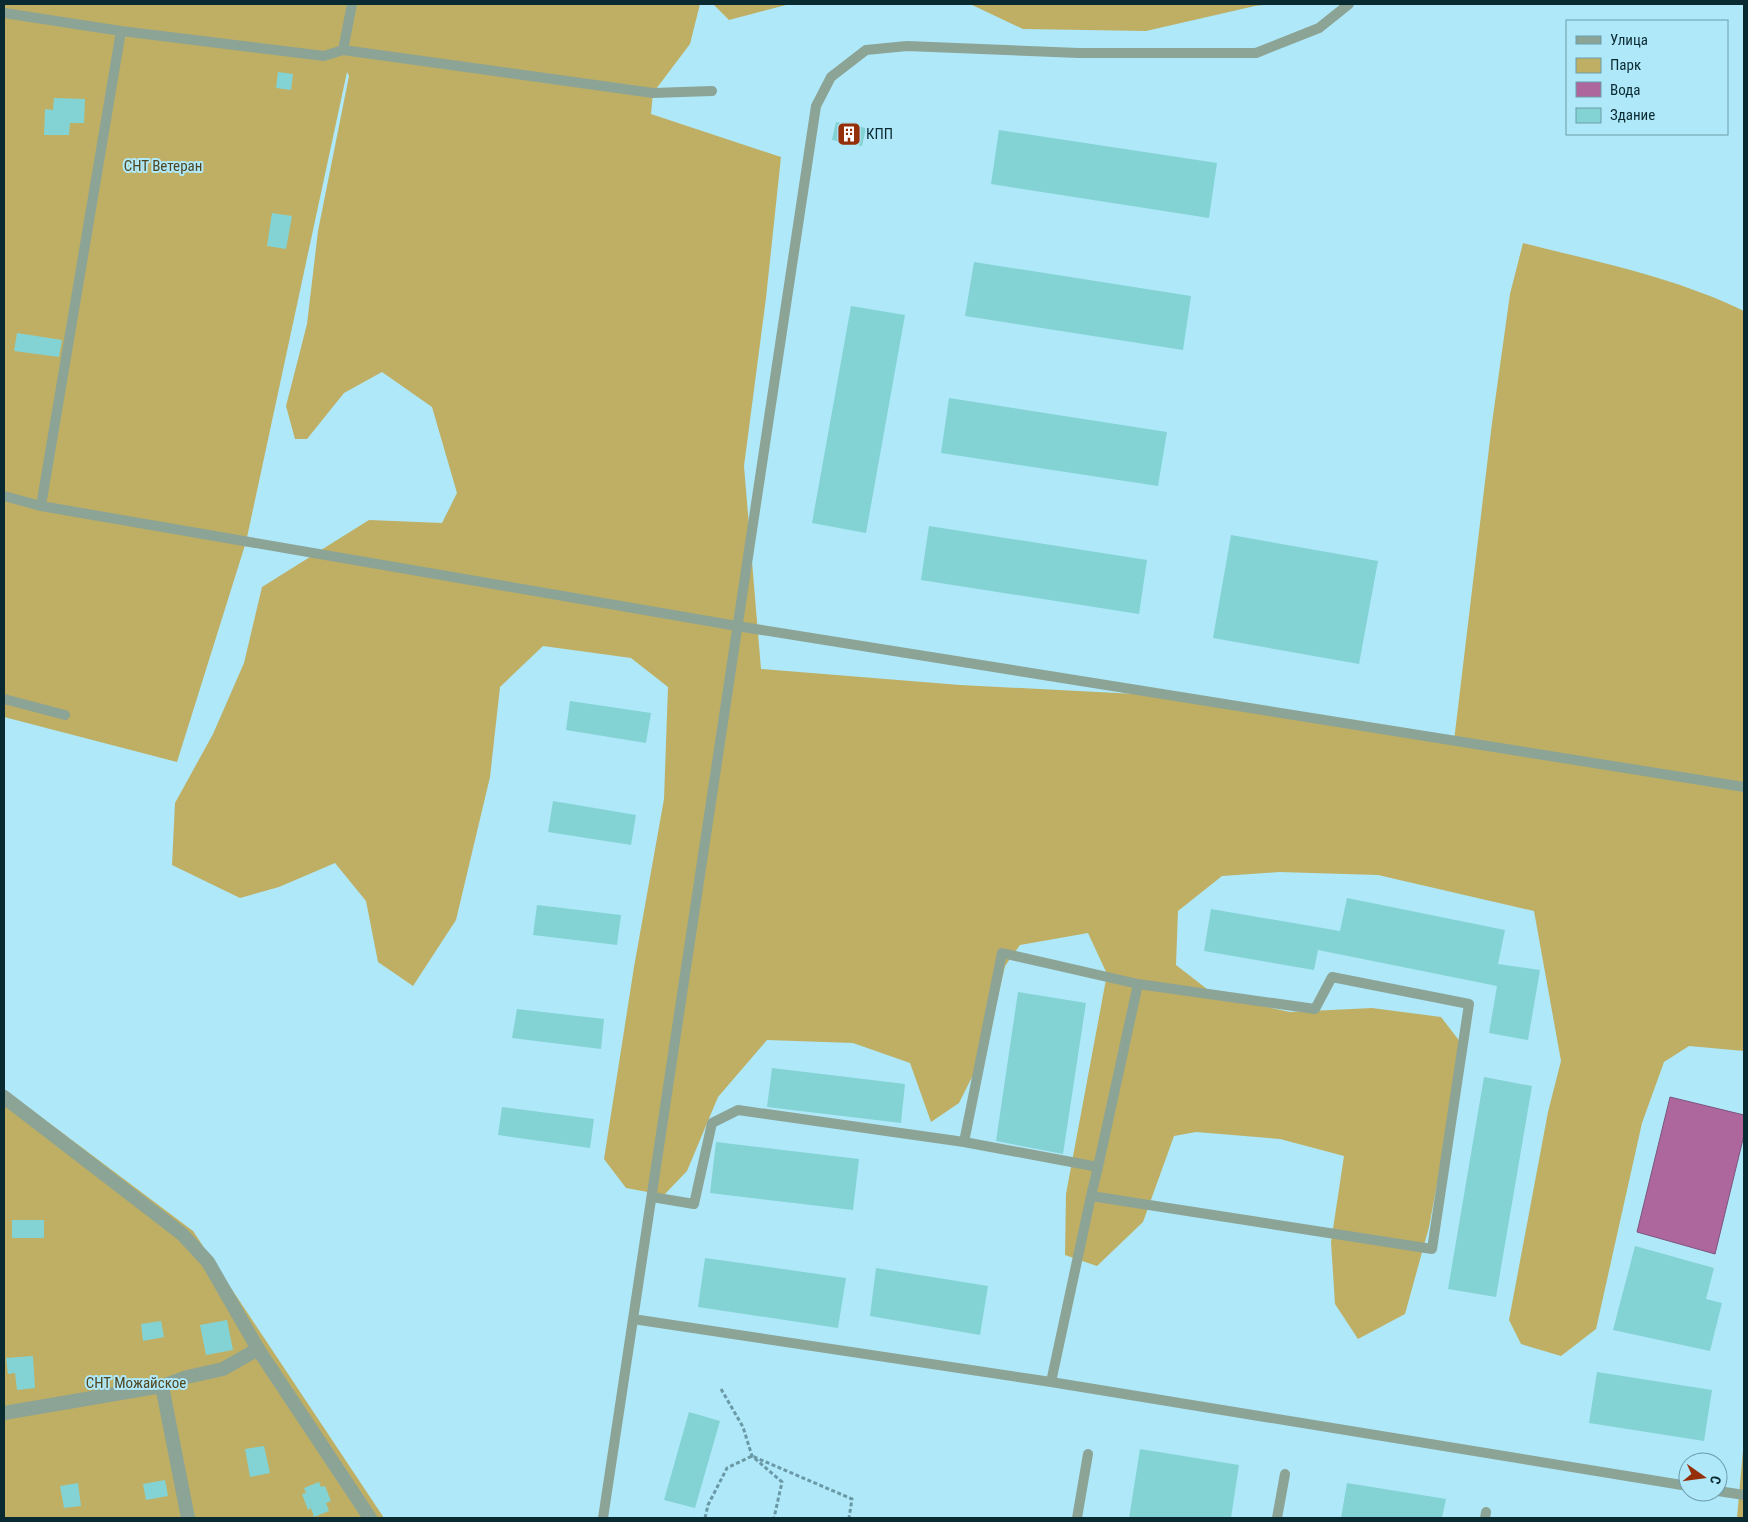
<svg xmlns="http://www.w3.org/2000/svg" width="1748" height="1522" viewBox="0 0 1748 1522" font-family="'Roboto Condensed',sans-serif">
<rect width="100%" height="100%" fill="#afe8f9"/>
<!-- green -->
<path fill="#bfaf64" d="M4 4H700L690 44 653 93 651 114 781 157 766 298 744 466 761 669 960 685 1136 694 1454 741 1492 423 1510 294 1523 243C1598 262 1674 277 1744 311V1051L1689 1046 1664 1062 1642 1123 1596 1329 1561 1356 1521 1344 1509 1320 1548 1112 1561 1061 1534 911 1378 875 1279 872 1222 876 1178 911 1176 965 1216 996 1290 1012 1372 1008 1441 1017 1461 1043 1445 1141 1429 1227 1405 1314 1358 1339 1335 1304 1331 1242 1344 1156 1280 1139 1196 1132 1174 1136 1143 1222 1097 1266 1065 1255 1066 1194 1107 974 1088 933 1020 945 1005 966 986 1049 959 1103 931 1122 910 1063 853 1043 767 1040 718 1097 687 1171 664 1195 626 1188 604 1159 634 967 664 799 668 687 631 658 543 646 500 687 490 777 456 920 413 986 378 962 366 901 335 863 279 887 240 898 172 865 175 803 213 734 244 663 262 587 369 520 442 523 457 493 432 407 382 372 344 393 307 439H295L286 406 307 324 318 231 349 76 347 72 246 542 177 762 4 717Z
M713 4H790L729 20Z
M970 4H1273L1255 6 1146 31 1023 29Z
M4 1089 193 1231 384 1518H4Z
M1744 1440V1518H1737L1743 1450Z"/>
<!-- water -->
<path fill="#ae679c" stroke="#7d557c" d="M1670 1097 1744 1115V1135L1715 1254 1637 1232Z"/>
<!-- building -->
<path fill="#83d3d4" d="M278 72 293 74 291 90 276 88Z
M54 98 85 99 84 123H70L69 135H44L45 109 53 110Z
M836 122 866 128 862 146 832 140Z
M999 130 1217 163 1209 218 991 184Z
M272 213 292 216 286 249 267 246Z
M974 262 1191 296 1183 350 965 316Z
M851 306 905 315 866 533 812 523Z
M17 333 62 340 59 357 14 351Z
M949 398 1167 432 1158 486 941 453Z
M929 526 1147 560 1139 614 921 580Z
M1231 535 1378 561 1359 664 1213 638Z
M570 701 651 713 646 743 566 730Z
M553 801 636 815 631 845 548 832Z
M1347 898 1505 930 1498 964 1540 970 1528 1040 1489 1033 1497 986 1318 950 1314 970 1204 951 1211 909 1340 931Z
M537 905 621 915 617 945 533 935Z
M1018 992 1086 1003 1063 1154 996 1141Z
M517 1009 604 1019 601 1049 512 1038Z
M772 1068 905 1084 901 1123 767 1107Z
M1484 1077 1532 1086 1496 1297 1448 1289Z
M502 1107 594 1119 590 1148 498 1135Z
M716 1142 859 1159 853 1210 710 1193Z
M12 1220H44V1238H12Z
M1635 1246 1714 1268 1706 1299 1722 1303 1710 1351 1613 1330Z
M705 1258 846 1278 838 1328 698 1307Z
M876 1268 988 1286 980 1335 870 1316Z
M227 1320 233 1350 206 1355 200 1325Z
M161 1321 164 1337 143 1341 141 1324Z
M33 1356 35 1388 17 1390 15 1373 8 1374 6 1358Z
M1597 1372 1712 1390 1704 1441 1589 1423Z
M689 1412 720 1421 695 1508 664 1500Z
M264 1446 270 1473 250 1477 245 1449Z
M1140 1449 1239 1465 1231 1518H1129Z
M165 1480 168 1496 146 1500 143 1484Z
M319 1482 321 1487 325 1486 331 1501 326 1503 329 1511 314 1517 311 1508 308 1510 302 1494 306 1493 304 1488Z
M78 1483 81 1506 64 1508 60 1486Z
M1347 1483 1446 1499 1442 1518H1341Z"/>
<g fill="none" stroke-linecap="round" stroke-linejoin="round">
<!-- path -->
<path stroke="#6a99a6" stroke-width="3" stroke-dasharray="4 2.5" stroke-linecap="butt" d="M721 1389 743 1427 752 1456 782 1482 774 1518
M705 1518 708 1505 727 1468 752 1456 852 1499 849 1518"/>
<!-- service -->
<path stroke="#8ca495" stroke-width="10" d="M4 13 121 31 324 56 343 50 653 93 712 91
M343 50 352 4
M4 496 41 506 737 626 1744 787
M41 506 121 31
M4 699 65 715
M964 1142 1002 953 1138 984
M652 1197 694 1204 712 1123 738 1110 964 1142 1098 1167
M633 1319 1051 1382 1688 1486
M1051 1382 1091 1196 1098 1167 1138 984 1315 1009 1332 977 1469 1004 1432 1249 1091 1196
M1718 1491 1744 1495
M603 1518 816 106 831 77 866 50 907 46 1079 53H1256L1319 28 1349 4
M1077 1518 1088 1454
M1277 1518 1285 1474
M1485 1518 1486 1512"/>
<!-- minor -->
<path stroke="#8ca495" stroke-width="14" d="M4 1097 182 1234 208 1262 258 1349 370 1518
M162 1386 188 1518
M4 1413 162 1386 187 1377 223 1369 258 1349"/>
</g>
<!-- icons -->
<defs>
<g id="building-square" transform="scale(1.25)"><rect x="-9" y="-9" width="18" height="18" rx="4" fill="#952f0a" stroke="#afe8f9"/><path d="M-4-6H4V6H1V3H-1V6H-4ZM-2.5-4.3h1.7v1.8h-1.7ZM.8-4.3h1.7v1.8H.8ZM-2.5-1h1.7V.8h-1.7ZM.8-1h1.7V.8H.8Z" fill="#fff"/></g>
</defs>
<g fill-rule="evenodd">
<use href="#building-square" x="849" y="134"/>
</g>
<g text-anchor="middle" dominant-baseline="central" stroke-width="4" stroke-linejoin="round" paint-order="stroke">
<!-- poi labels -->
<g font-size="15" fill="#0a2a31" stroke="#afe8f9" text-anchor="start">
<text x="866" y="134">КПП</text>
</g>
<!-- park labels -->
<g font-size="15" fill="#4f4620" stroke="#afe8f9">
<text x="163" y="166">СНТ Ветеран</text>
<text x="136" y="1383">СНТ Можайское</text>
</g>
</g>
<!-- border -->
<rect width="1748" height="1522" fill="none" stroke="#0a2a31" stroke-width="10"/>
<!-- legend -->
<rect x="1566" y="20" width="162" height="115" fill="#afe8f9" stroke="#6d9ca9"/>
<rect x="1576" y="36" width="25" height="8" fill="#8ca495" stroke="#6d9ca9"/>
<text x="1610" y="45" font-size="15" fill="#0a2a31">Улица</text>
<rect x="1576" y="58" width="25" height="15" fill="#bfaf64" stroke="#6d9ca9"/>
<text x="1610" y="70" font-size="15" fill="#0a2a31">Парк</text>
<rect x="1576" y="82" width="25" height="15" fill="#ae679c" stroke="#6d9ca9"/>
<text x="1610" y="95" font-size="15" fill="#0a2a31">Вода</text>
<rect x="1576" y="108" width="25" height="15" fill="#83d3d4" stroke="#6d9ca9"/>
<text x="1610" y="120" font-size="15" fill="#0a2a31">Здание</text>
<!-- north arrow -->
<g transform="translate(1703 1477) rotate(104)"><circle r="24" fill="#afe8f9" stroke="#6d9ca9"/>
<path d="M0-4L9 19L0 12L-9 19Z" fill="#952f0a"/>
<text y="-8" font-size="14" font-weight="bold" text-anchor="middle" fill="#0a2a31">С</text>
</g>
</svg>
